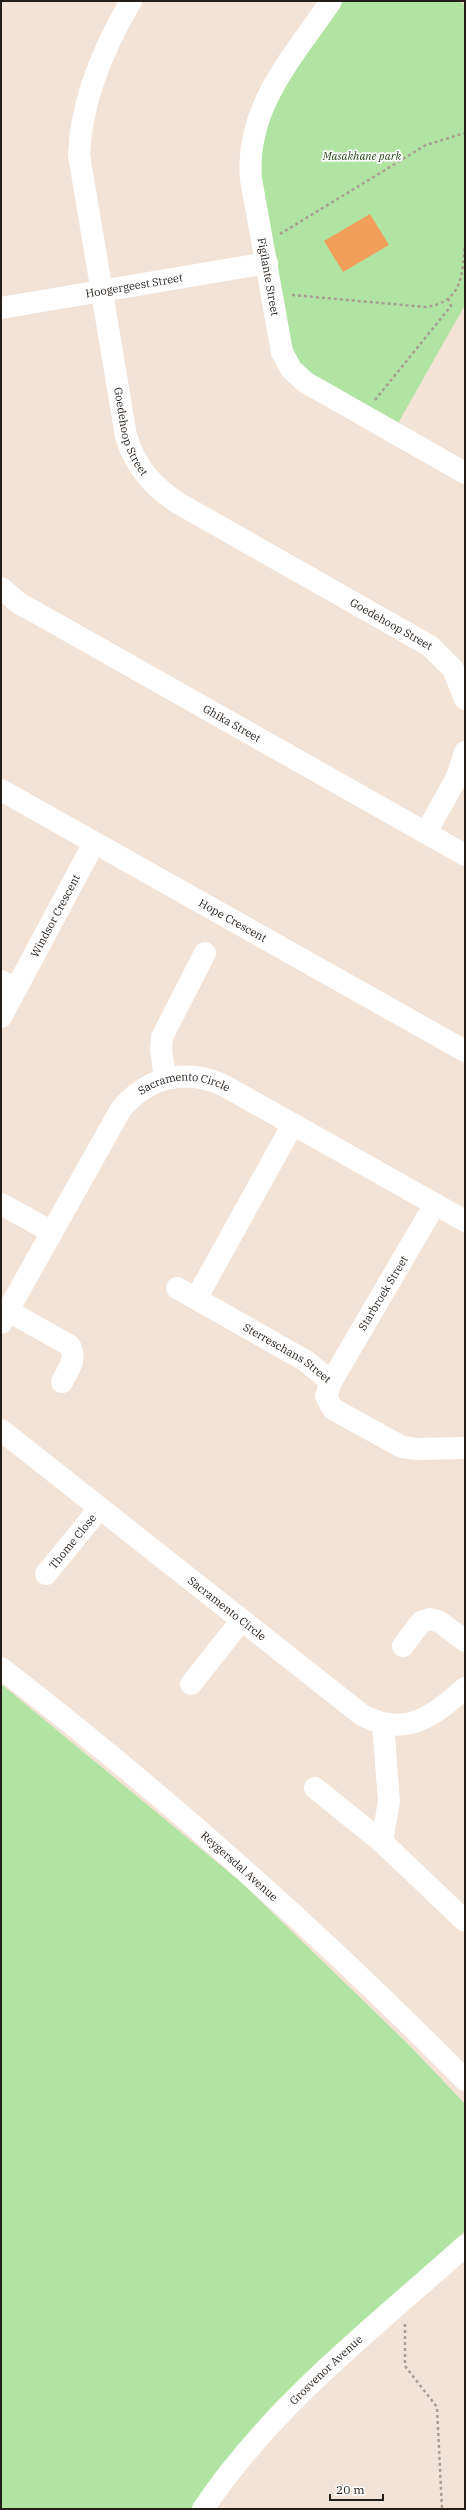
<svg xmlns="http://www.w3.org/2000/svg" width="466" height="2510" viewBox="0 0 466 2510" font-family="'IBM Plex Serif',serif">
<rect width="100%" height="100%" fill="#f3e2d6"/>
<!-- green -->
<path fill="#b1e3a2" d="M341 1H458L465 5V305L397 425 317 380 294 359 260 182 259 149 277 96Z
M1 1684 242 1883 410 2046 465 2104V2231L277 2401 243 2440 192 2509H1Z"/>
<!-- building -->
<path fill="#f19f5a" d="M370 214 389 245 343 272 324 241Z"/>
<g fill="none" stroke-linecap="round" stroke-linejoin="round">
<!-- path -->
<path stroke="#aa9d93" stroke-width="2.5" stroke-dasharray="3 3" stroke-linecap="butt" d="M280 234 426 145 465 133
M292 295 426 307C463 302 462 274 465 244
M375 400 451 306 448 298
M405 2324V2366L437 2407 442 2509"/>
<!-- minor -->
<g stroke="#fff" stroke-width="22">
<path id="s1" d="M131 1C104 47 81 101 79 155L126 436C135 466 152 486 178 503L430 646 453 669 465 699"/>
<path id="s2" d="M331 1C294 56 245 107 251 179L282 352 291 369 305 382 465 473"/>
<path id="s3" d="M1 308 267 263"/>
<path id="s4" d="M1 588 20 604 35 612 465 855"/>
<path id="s5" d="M1 790 465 1051"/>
<path d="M426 833 457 777 465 752"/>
<path d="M1 981 16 989 1 1017"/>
<path id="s6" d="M16 989 94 843"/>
<path d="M165 1078 161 1049 162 1037 205 953"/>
<path d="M1 1204 52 1232"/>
<path d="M435 1204 331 1382 326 1396 333 1409 402 1447 417 1449 465 1448"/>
<path id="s7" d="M177 1288 306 1361 331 1382"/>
<path d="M196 1299 293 1124"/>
<path d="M8 1311 69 1345C78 1358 68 1370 62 1382"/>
<path id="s8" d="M1 1323 121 1109C148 1077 185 1068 223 1085L465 1221"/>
<path id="s9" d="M1 1430 362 1715C405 1738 433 1717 465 1688"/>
<path id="s10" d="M46 1574 99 1509"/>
<path d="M403 1646 421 1622 430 1619 440 1622 465 1641"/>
<path d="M191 1684 241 1621"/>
<path d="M315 1788 382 1842 465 1921"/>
<path d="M382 1842 389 1801 383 1724"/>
<path id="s11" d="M203 2509C272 2406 373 2328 465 2246"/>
</g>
<!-- major -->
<path stroke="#fff" stroke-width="22" id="s12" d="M1 1668C165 1795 319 1932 465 2080"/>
</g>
<g text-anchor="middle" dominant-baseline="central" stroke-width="3.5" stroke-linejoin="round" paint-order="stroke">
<!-- park labels -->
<g font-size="11" font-style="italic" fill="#244d16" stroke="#fff">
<text x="362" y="156">Masakhane park</text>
</g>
<!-- street labels -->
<g font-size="11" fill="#241e19" stroke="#fff">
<text stroke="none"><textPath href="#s2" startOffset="299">Figilante Street</textPath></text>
<text stroke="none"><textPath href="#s3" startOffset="135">Hoogergeest Street</textPath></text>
<text stroke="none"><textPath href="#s1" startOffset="446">Goedehoop Street</textPath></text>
<text stroke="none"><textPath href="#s1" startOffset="781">Goedehoop Street</textPath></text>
<text stroke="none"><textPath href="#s4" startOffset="268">Ghika Street</textPath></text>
<text stroke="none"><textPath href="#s6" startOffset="83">Windsor Crescent</textPath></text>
<text stroke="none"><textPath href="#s5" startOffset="266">Hope Crescent</textPath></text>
<text stroke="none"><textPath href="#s8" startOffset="318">Sacramento Circle</textPath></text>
<text transform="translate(383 1293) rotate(-59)">Starbroek Street</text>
<text stroke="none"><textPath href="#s7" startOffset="128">Sterreschans Street</textPath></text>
<text stroke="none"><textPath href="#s10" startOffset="42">Thome Close</textPath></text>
<text stroke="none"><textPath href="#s9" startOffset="288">Sacramento Circle</textPath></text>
<text stroke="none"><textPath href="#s12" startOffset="310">Reygersdal Avenue</textPath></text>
<text stroke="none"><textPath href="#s11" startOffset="186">Grosvenor Avenue</textPath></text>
</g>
</g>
<!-- border -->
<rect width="466" height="2510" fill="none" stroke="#241e19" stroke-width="4"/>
<!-- scale -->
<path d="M330 2494v6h53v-6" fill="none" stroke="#241e19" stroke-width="2"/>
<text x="336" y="2494" font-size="12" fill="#241e19" stroke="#ffffff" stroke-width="3" paint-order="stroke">20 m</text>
</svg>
